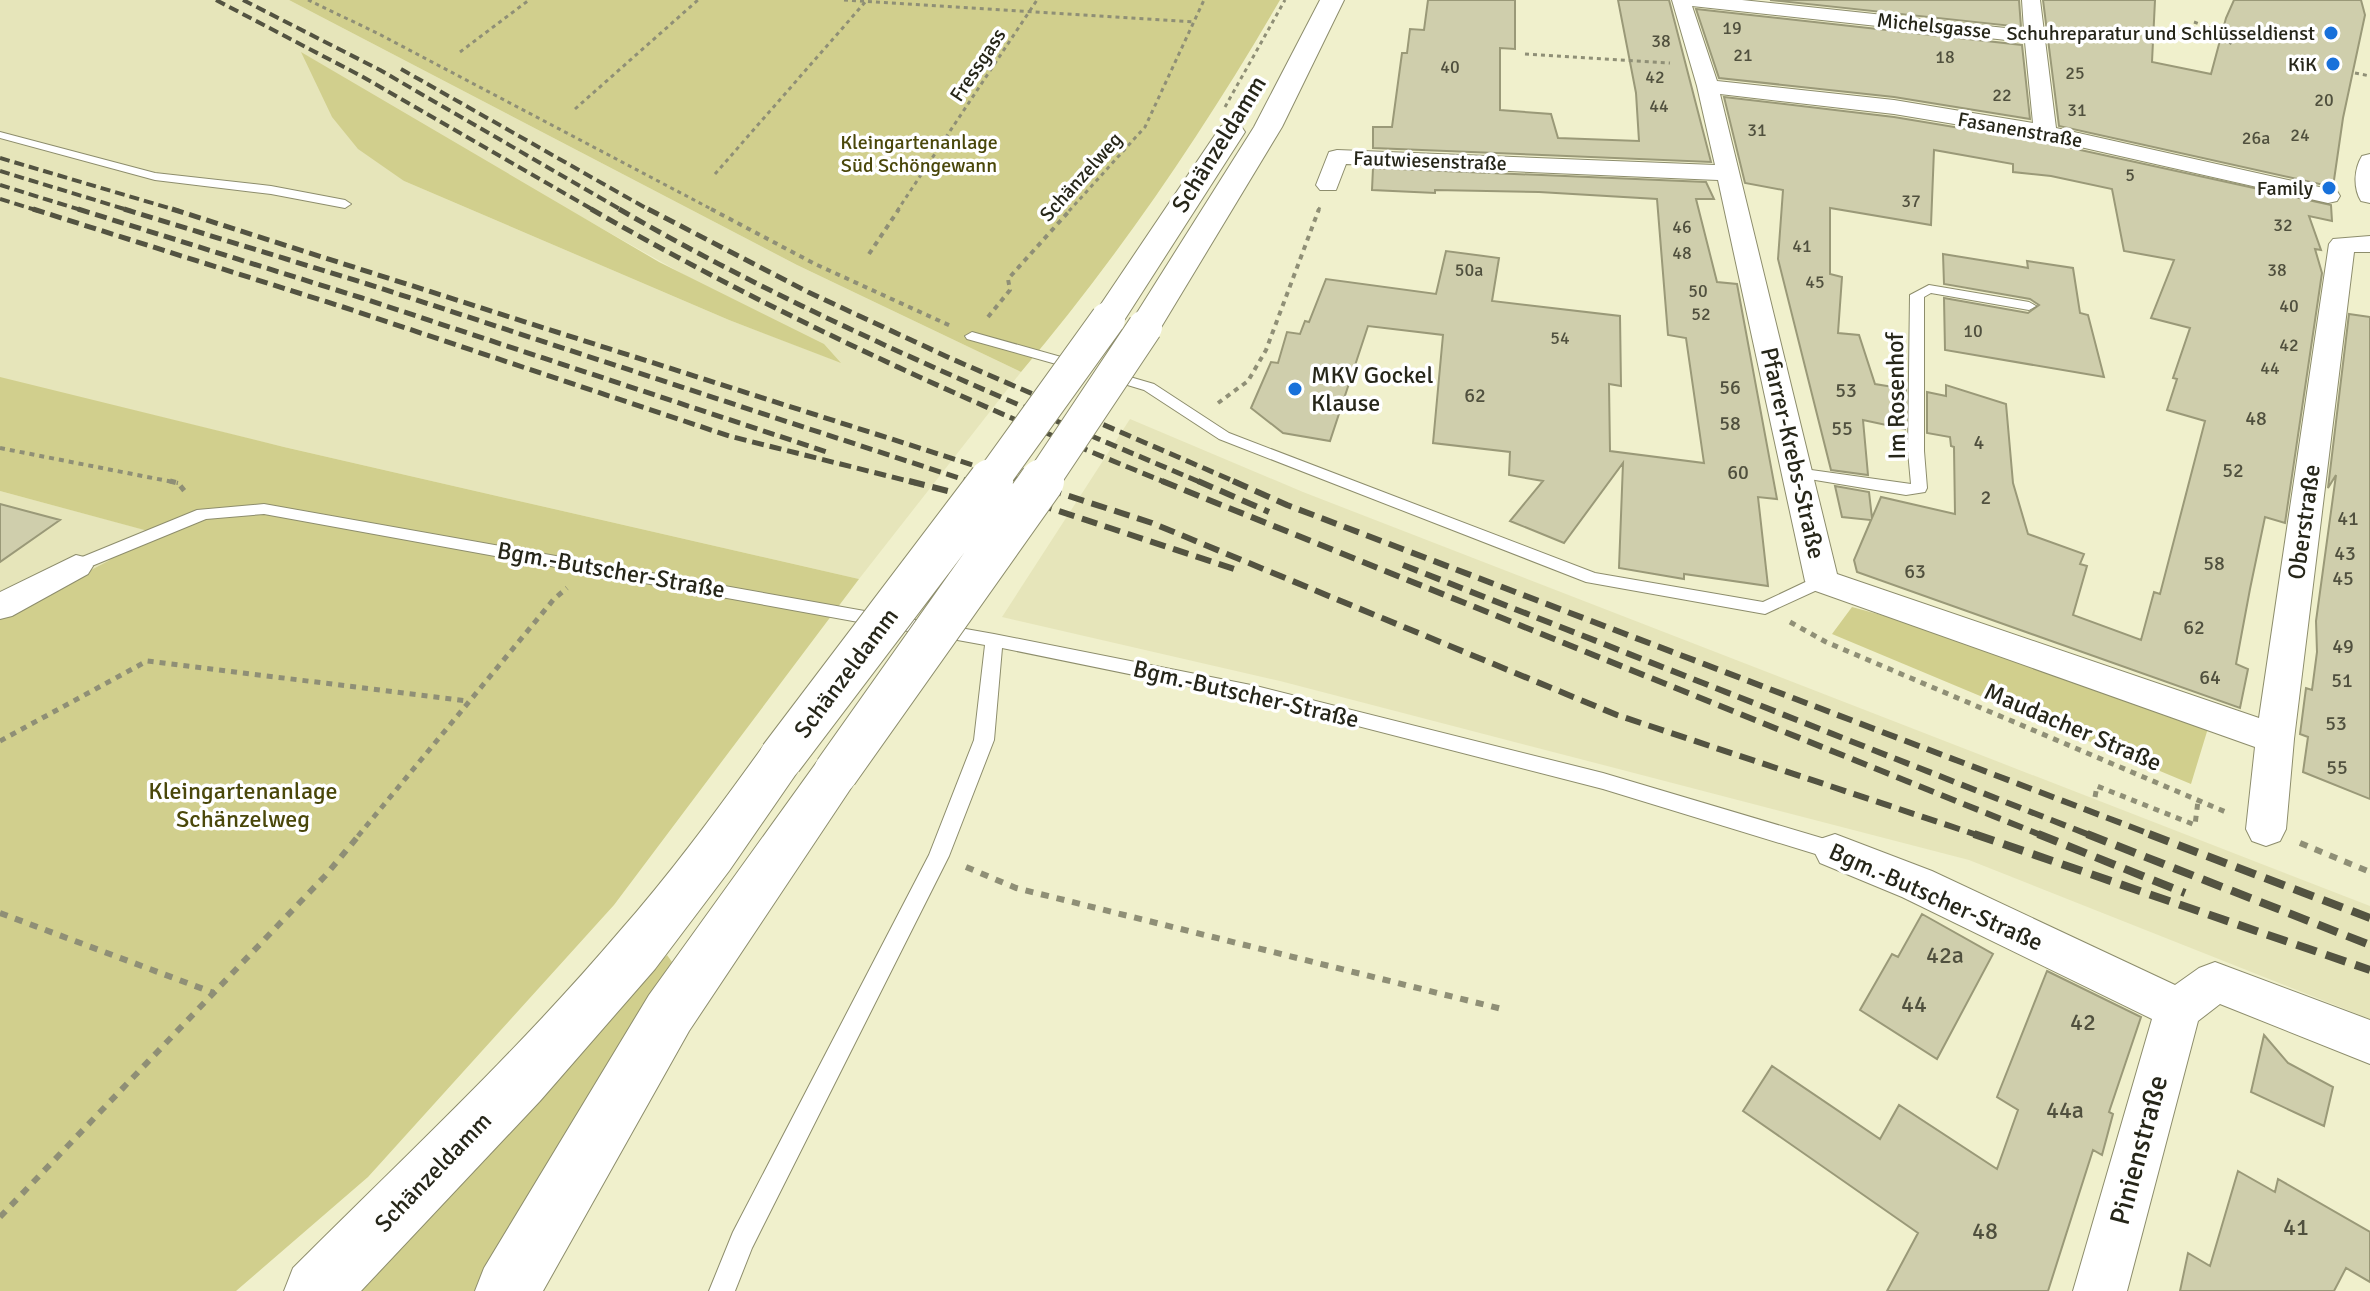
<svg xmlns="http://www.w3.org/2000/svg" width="2370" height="1291" viewBox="0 0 2370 1291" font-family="Signika,sans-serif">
<rect width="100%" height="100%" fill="#f0f0cc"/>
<!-- built -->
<path fill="#e6e5ba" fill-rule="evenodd" d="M0 0H289L797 265 1021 372 859 579 284 447 0 378ZM302 53 514 179 839 362 729 320 404 181Z
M1130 419 1303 492 2370 906V1019L1969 860 1280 681 1002 617Z
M0 491 149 531 108 561 0 618Z"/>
<!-- green -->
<path fill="#d1cf8d" d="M289 0H1280C1204 131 1119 256 1021 372L797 265Z
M301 52 659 262 824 344 841 363 729 320 404 181 358 149 332 117Z
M0 377 284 447 859 579 614 905 368 1177 236 1291H0V618L108 561 148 531 0 491Z
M1852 607 1966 638 2209 725 2191 784 1832 634Z
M667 955 672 962 475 1291H355Z"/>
<!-- building -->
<path fill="#cfceac" stroke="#9a9978" stroke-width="2" d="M1428 0H1515V49L1500 48V110L1551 114 1558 138 1639 141 1636 93 1618 0H1669L1711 162 1373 148V127H1392L1402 53H1407L1410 29 1424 30Z
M1770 0H2019L2021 27Z
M2043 0H2155L2152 62 2211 74 2226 18 2234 0H2361L2365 15 2343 118 2333 187 2059 126Z
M1696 9 2022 45 2030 119 1894 97 1719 78Z
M1724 97 1894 117 2044 142 2331 205 2332 221 2309 216 2321 250 2315 249 2322 273 2285 523 2265 517 2250 589 2236 664 2248 669 2240 708 1857 572 1854 560 1871 520 1842 517 1835 486 1869 492 1872 518 1881 497 1955 514 1954 447 1951 446 1950 437 1927 433V392L1946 396V385L2006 404 2013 483 2028 534 2084 554 2080 564 2087 566 2073 615 2141 640 2154 592 2160 594 2205 421 2167 410 2177 379 2173 378 2190 328 2151 318 2174 260 2124 251 2112 189 2051 176 2013 172V164L1934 150 1931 225 1830 208V274L1842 277 1838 333 1859 335 1875 384 1906 389 1905 429 1863 420 1868 475 1831 470 1778 259 1783 190 1745 183Z
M1373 168 1706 182 1714 199H1696L1717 282 1737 284 1777 499 1758 497 1768 586 1684 574V579L1619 568 1623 463 1564 543 1510 521 1543 481 1509 475 1510 452 1433 443 1443 335 1368 326 1330 441 1283 433 1251 408 1271 362 1278 363 1287 332 1300 334 1305 321 1309 322 1326 279 1436 294 1446 251 1499 258 1492 301 1620 316 1621 386 1609 384 1610 451 1704 463 1686 338 1668 335 1657 199 1539 192 1435 190V193L1372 190Z
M1943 254 2017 266 2028 268 2027 261 2073 268 2080 313 2088 315 2104 377 1945 350 1944 298 2028 313 2039 305 2030 299 1944 284Z
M2349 314 2370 317V799L2303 772 2308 737 2300 734 2306 688 2312 690 2317 652 2316 621 2336 475 2328 488Z
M0 504 60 520 0 562Z
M1922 914 1993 954 1937 1059 1860 1010 1892 954 1898 957Z
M2047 971 2141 1017 2109 1112 2113 1114 2102 1155 2093 1150 2048 1291H1887L1918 1233 1743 1111 1772 1066 1880 1139 1899 1105 1997 1169 2018 1110 1997 1097Z
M2264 1035 2288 1063 2333 1087 2324 1126 2251 1092Z
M2238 1171 2275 1192 2278 1179 2370 1232V1282L2346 1268 2334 1291H2180L2188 1253 2210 1266Z"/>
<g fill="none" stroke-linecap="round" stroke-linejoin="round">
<!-- lane casing -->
<g stroke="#8d8d6c" stroke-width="2">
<path id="lane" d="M0 132 155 173 271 186 345 200 351 204 345 208 271 194 155 180 0 138Z
M1929 285 2029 302 2036 306 2029 310 1931 293 1924 297V451L1927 488 1925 492 1906 495 1791 476 1789 473 1791 470 1797 468 1911 484 1908 451 1910 295Z
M972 332 1086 364 1088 367 1081 371 967 339 965 336Z
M1106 370 1154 384 1229 433 1595 573 1763 602 1816 577H1828L1831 581 1828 585 1765 614 1586 582 1219 439 1144 390 1101 377V371Z
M264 504 994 634 1256 686 1603 773 1835 842 1842 845 1845 851 1842 857 1835 860 1603 789 1256 700 1002 648 994 740 949 856 752 1248 735 1291H709L733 1232 929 855 974 740 985 645 264 514 206 519 82 570H70L68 566 70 562 197 510Z"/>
</g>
<!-- street casing -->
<g stroke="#8d8d6c" stroke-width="2">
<path id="street" d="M1672 0H1742L2024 30 2022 0H2040L2056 128 2337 191 2340 196 2337 201 2328 203 2045 139 1894 114 1720 94 1837 574 2259 718 2329 244 2333 239 2370 236V252H2354L2294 739 2286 829 2280 841 2266 846 2252 841 2246 829 2255 747 1810 589 1805 581 1718 180 1346 164 1336 190H1320L1316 185 1329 152 1337 150 1715 165 1697 86ZM1692 6 2025 42 2033 123 1894 100 1717 81Z
M2370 154V203L2361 201C2353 188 2354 169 2362 156Z
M76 555 88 558 93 566 88 574 12 616 0 619V592Z
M1835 834 1932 871 2175 985 2199 968 2215 962 2370 1020V1064L2220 1004 2198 1021 2127 1291H2073L2152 1019 1902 897 1820 863 1814 851 1820 839Z"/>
</g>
<!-- secondary casing -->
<g stroke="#8d8d6c" stroke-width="2">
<path id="secondary" d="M1320 0H1344L1282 127 1157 334 1145 337 1133 334 1128 327 1254 127Z
M1231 124 1241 126 1245 132 1125 319 1120 326 1108 329 1096 326 1091 319 1221 126Z
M781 739 798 745 805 758 798 771 729 871 655 969 540 1101 361 1291H284L293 1268C403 1158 518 1051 619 932 671 873 718 809 764 745Z
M836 753 853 759 860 772 853 785 689 1031 543 1291H475L484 1268 649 995 819 759Z"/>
</g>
<!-- path-far3 -->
<path stroke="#8f8f76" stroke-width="3" stroke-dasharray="4 4" stroke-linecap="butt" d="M308 0 377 33 715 211
M844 0 1194 22
M2194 22 2213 29 2233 45
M460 52 529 0
M1525 54 1670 63
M2355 73 2370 76
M1225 107 1285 0
M575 109 698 0
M715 174 867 0
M897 211 1037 0
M1069 211 1145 127 1204 0
M1318 211 1320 207"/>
<!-- path-far2 -->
<path stroke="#8f8f76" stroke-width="4" stroke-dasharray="5 5" stroke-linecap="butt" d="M711 209 815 264 953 327
M869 254 899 209
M988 317 1010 290 1008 279 1071 209
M1218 403 1248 381 1266 350 1319 209
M0 448 178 483"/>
<!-- path-far1 -->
<path stroke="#8f8f76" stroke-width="5" stroke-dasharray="6 6" stroke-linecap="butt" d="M170 481 178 483 187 494
M1790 622 1826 642 2228 813
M0 741 147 661 468 701
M2095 797 2097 786 2195 825 2198 801
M358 836 554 599 567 588"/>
<!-- path -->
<path stroke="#8f8f76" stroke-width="6" stroke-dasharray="8 8" stroke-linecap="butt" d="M2300 843 2370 872
M966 867 1016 888 1506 1010
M0 913 214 993
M0 1217 325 876 360 834"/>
<!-- lane -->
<use href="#lane" fill="#fff" fill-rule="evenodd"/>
<!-- street -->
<use href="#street" fill="#fff" fill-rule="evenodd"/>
<!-- secondary -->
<use href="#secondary" fill="#fff" fill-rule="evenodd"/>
<!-- rail-far3 -->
<path stroke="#535341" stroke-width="4" stroke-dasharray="10 5" stroke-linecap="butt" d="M216 0 363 77 595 211
M243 0 380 70 623 211
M401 69 651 211
M0 158 179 211
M0 171 131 211
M0 185 84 211
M0 199 39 211"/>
<!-- rail-far2 -->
<path stroke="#535341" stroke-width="5" stroke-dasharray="12 6" stroke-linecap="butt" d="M33 209 343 307 729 436 916 483
M78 209 362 298 827 452
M124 209 377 287 974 483
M172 209 1029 483
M591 209C777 316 969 403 1167 483
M619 209C805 317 1005 399 1202 483
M648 209 808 292 952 359 1238 483"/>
<!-- rail-far1 -->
<path stroke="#535341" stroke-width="6" stroke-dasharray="16 8" stroke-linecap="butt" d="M909 481 1041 515
M968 481 1240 571
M1023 481 1152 523 1617 715 1980 836
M1162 481 2043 836
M1198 481 1269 512
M1233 481 1287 505 2155 836
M1403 565 2092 836"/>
<!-- rail -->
<path stroke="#535341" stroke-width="8" stroke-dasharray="21 10" stroke-linecap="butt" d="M1974 834 2370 970
M2038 834 2185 893
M2087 834 2370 945
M2149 834 2370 918"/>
<!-- secondary-bridge-far1 casing -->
<g stroke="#8d8d6c" stroke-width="36" stroke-linecap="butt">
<path id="secondary-bridge-far1" d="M990 483 1108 319
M1041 483 1145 327"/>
</g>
<!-- secondary-bridge casing -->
<g stroke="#8d8d6c" stroke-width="46" stroke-linecap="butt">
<path id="secondary-bridge" d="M781 758 991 481
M836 772 1042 481"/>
</g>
<!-- secondary-bridge-far1 -->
<use href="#secondary-bridge-far1" stroke="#fff" stroke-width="34"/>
<!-- secondary-bridge -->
<use href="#secondary-bridge" stroke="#fff" stroke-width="44"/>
</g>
<!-- markers -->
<g fill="#1871da" stroke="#fff" stroke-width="3">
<circle cx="2331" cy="33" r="8"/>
<circle cx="2333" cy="64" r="8"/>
<circle cx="2329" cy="188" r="8"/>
<circle cx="1295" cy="389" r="8"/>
</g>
<g text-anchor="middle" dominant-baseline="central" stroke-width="7" stroke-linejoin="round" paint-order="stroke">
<!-- far-number labels -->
<g font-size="18" fill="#50503e">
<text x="1732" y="28">19</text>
<text x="1661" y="41">38</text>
<text x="1743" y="55">21</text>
<text x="1945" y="57">18</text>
<text x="1450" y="67">40</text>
<text x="2075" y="73">25</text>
<text x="1655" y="77">42</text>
<text x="2002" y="95">22</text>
<text x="2324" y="100">20</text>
<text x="1659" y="106">44</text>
<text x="2077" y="110">31</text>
<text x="1757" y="130">31</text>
<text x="2300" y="135">24</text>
<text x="2256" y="138">26a</text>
<text x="2130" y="175">5</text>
<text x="1911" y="201">37</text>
<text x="2283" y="225">32</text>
<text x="1682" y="227">46</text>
<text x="1802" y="246">41</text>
<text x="1682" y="253">48</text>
<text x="1469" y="270">50a</text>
<text x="2277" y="270">38</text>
<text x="1815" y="282">45</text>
<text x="1698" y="291">50</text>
<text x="2289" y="306">40</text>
<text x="1701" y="314">52</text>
<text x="1973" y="331">10</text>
<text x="1560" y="338">54</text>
<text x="2289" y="345">42</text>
<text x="2270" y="368">44</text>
</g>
<!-- far-street labels -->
<g font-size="20" fill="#262619" stroke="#fff">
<text transform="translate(1934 26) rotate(6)">Michelsgasse</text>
<text transform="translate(978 65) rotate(-56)">Fressgass</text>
<text transform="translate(2020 130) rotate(10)">Fasanenstraße</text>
<text transform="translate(1430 161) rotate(2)">Fautwiesenstraße</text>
<text transform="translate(1081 177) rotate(-48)">Schänzelweg</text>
</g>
<!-- far-poi labels -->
<g font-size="20" fill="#262619" stroke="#fff" text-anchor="end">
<text x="2315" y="33">Schuhreparatur und Schlüsseldienst</text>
<text x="2317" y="64">KiK</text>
<text x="2313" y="188">Family</text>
</g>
<!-- far-park labels -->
<g font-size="20" fill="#4a470a" stroke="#fff">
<text x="919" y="142">Kleingartenanlage<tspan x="919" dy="23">Süd Schöngewann</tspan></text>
</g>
<!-- number labels -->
<g font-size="20" fill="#50503e">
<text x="1730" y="387">56</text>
<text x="1846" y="390">53</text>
<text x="1475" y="395">62</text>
<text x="2256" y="418">48</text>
<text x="1730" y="423">58</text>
<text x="1842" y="428">55</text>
<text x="1979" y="442">4</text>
<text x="2233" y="470">52</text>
<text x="1738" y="472">60</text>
<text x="1986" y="497">2</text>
<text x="2348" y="518">41</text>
<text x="2345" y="553">43</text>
<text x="2214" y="563">58</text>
<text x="1915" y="571">63</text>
<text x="2343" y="578">45</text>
<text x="2194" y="627">62</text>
<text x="2343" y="646">49</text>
<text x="2210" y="677">64</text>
<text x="2342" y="680">51</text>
<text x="2336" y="723">53</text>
<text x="2337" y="767">55</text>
</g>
<!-- street labels -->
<g font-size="24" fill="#262619" stroke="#fff">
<text transform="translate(1219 144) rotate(-58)">Schänzeldamm</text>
<text transform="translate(1896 396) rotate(-91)">Im Rosenhof</text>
<text transform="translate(1793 453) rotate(77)">Pfarrer-Krebs-Straße</text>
<text transform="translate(2304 522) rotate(-82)">Oberstraße</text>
<text transform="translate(611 570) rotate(10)">Bgm.-Butscher-Straße</text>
<text transform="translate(846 673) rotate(-53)">Schänzeldamm</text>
<text transform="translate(1246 694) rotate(13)">Bgm.-Butscher-Straße</text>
<text transform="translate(2073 727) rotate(23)">Maudacher Straße</text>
<text transform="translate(1936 897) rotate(24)">Bgm.-Butscher-Straße</text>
<text transform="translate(433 1172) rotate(-46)">Schänzeldamm</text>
</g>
<!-- poi labels -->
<g font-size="24" fill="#262619" stroke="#fff" text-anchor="start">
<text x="1311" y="375">MKV Gockel<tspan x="1311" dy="28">Klause</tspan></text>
</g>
<!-- park labels -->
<g font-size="24" fill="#4a470a" stroke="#fff">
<text x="243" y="791">Kleingartenanlage<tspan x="243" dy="28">Schänzelweg</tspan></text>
</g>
<!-- near-number labels -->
<g font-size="24" fill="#50503e">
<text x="1945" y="955">42a</text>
<text x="1914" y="1004">44</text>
<text x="2083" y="1022">42</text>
<text x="2065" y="1110">44a</text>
<text x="2296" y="1227">41</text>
<text x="1985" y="1231">48</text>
</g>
<!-- near-street labels -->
<g font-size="28" fill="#262619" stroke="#fff">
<text transform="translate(2139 1150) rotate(-75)">Pinienstraße</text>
</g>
</g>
</svg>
